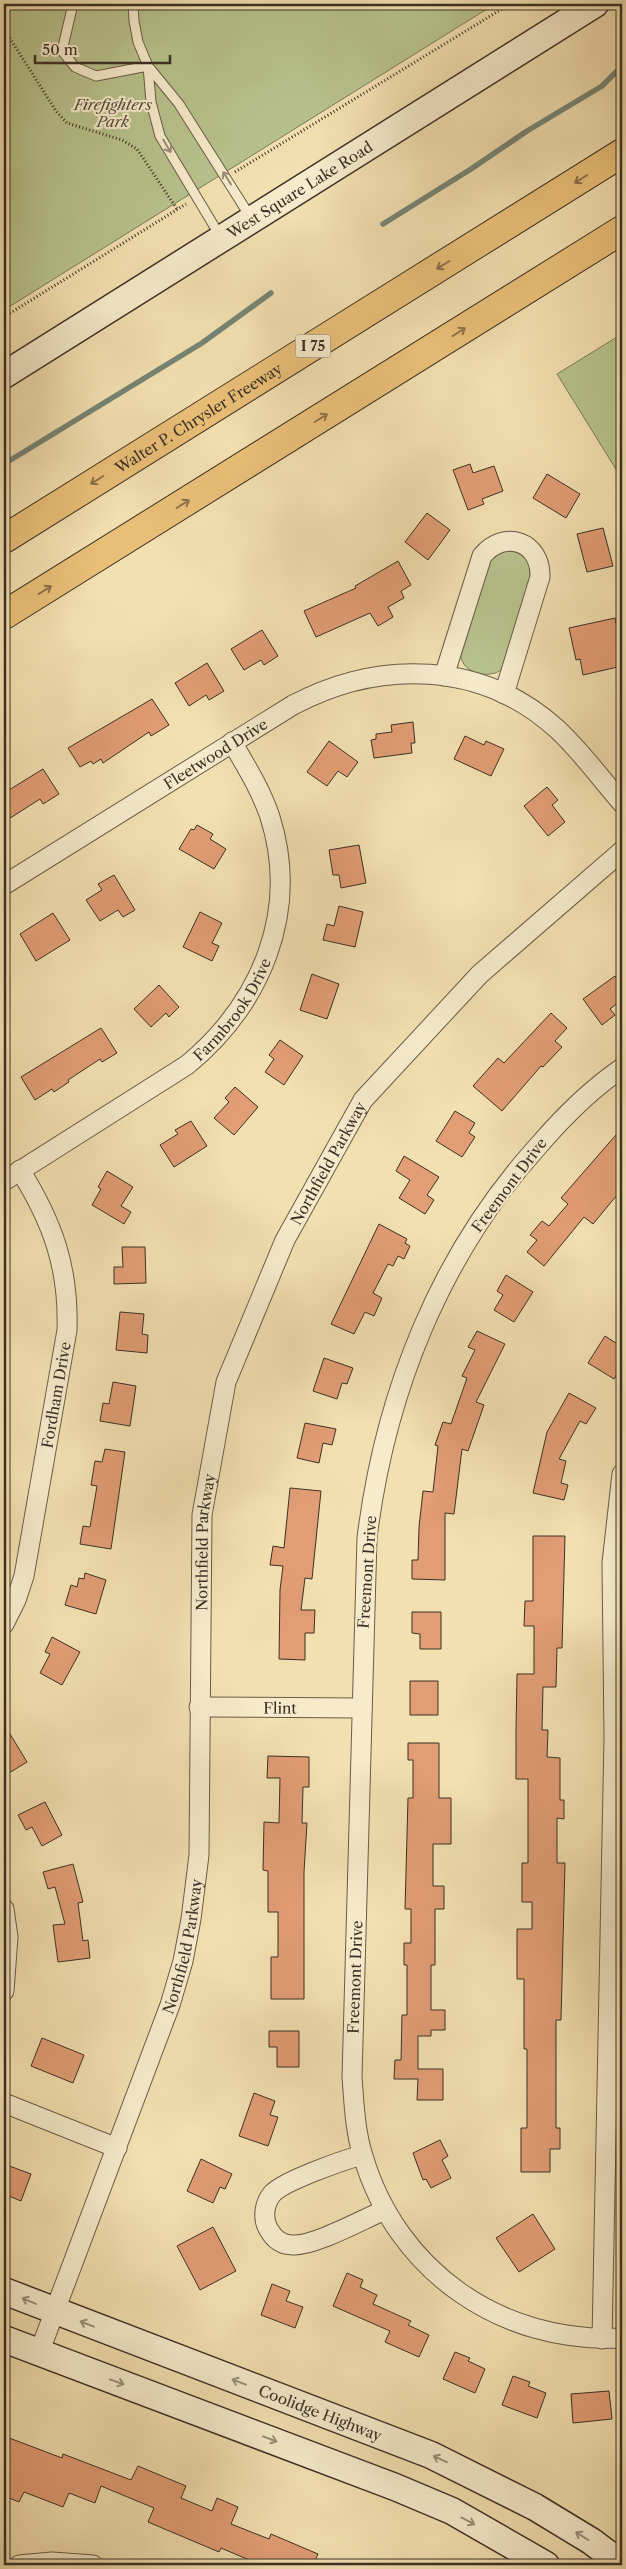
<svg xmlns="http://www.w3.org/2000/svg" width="626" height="2569" viewBox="0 0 626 2569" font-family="'Libre Caslon Text',serif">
<rect width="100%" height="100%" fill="#f3e0b1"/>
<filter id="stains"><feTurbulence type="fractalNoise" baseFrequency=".004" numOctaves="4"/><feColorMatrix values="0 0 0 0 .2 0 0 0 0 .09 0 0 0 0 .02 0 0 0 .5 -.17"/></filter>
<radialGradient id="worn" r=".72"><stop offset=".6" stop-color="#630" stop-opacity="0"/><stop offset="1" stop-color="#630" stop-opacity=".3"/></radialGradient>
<!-- green -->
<path fill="#b8c38d" stroke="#7a7a5a" d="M4 4H495L4 310Z
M622 334V479L557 374Z
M502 551C519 550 532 557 530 577L502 669C490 680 461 673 461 655L489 564 493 557Z"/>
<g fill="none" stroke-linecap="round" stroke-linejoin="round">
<!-- stream -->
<path stroke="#758575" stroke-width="5.5" d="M383 224 471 169 527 131 602 86 622 66
M4 464 202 343 271 293"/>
</g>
<!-- building -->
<path fill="#e19d74" stroke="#3b3026" d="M470 464 473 473 494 466 503 491 482 499 484 504 468 510 453 470Z
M547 474 580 494 566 518 533 498Z
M427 513 450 530 428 560 405 542Z
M603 528 613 566 587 572 577 534Z
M398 561 411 585 401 591 404 598 388 607 393 617 378 626 370 613 316 637 304 611 356 588 355 586Z
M615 618 622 654V666L583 675 580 659 576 660 569 628Z
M262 630 278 656 264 665 261 660 244 670 231 649Z
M207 663 224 691 209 700 206 695 189 706 175 683Z
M152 699 169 725 151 736 149 732 103 763 101 759 93 764 91 761 80 767 68 748Z
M413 722 415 743H411L412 753 374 758 371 740 376 739V734L392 732 391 725Z
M465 736 484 745 486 741 504 749 491 776 454 759Z
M329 741 358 762 347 777 338 771 327 786 307 772Z
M43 769 59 794 43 804 40 799 4 822V793Z
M547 787 558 800 552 805 565 822 548 836 524 806Z
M197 825 213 834 210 839 226 849 214 869 179 849 191 829 194 830Z
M359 845 366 883 341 888 339 875H333L329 850Z
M114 875 135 910 123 917 118 910 100 921 86 900 102 890 98 884Z
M339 906 363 912 355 947 323 940 327 924 334 926Z
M200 912 222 923 212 943 219 946 212 961 183 947Z
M53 913 70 940 36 961 20 934Z
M312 974 339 984 327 1019 300 1010Z
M615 976 622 986V1000L610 1009 615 1015 602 1025 583 999Z
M159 985 179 1007 169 1017 166 1013 151 1027 134 1009Z
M551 1013 567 1028 555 1041 562 1047 543 1067 541 1066 502 1111 473 1086 498 1058 504 1063Z
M101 1028 117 1053 102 1062 100 1059 68 1080 69 1082 54 1092 52 1089 35 1100 21 1077Z
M280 1040 303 1056 284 1085 265 1072 274 1059 269 1055Z
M235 1087 258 1107 234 1135 214 1118 229 1102 225 1098Z
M455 1111 475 1123 469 1133 475 1137 462 1157 436 1141Z
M191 1121 207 1146 174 1167 160 1145 178 1134 175 1130Z
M622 1128V1189L593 1224 584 1217 544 1266 527 1252 537 1240 530 1235 542 1221 549 1226 568 1204 561 1198Z
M404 1156 439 1177 427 1195 434 1200 425 1214 399 1198 410 1180 396 1171Z
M107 1171 133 1187 121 1206 131 1212 124 1224 92 1205 101 1189 98 1187Z
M379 1224 407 1239 405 1243 410 1246 404 1259 398 1256 393 1266 388 1264 373 1293 382 1298 374 1316 365 1312 354 1334 331 1324Z
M122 1247H145L146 1283 114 1284V1267H123Z
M506 1275 533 1292 514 1322 494 1310 503 1295 497 1291Z
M120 1312 144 1314 142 1334 148 1335 147 1353 116 1350Z
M477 1331 505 1344 476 1402 484 1405 468 1451 462 1449 454 1514 445 1513V1580L412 1579V1560H418L419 1527 423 1491 433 1492 438 1446 435 1445 443 1422 451 1424 467 1378 462 1376 475 1350 468 1347Z
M605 1336 622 1347 617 1356 622 1359V1365L614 1379 588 1363Z
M324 1358 353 1368 347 1384 342 1383 337 1399 313 1391Z
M113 1382 136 1386 130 1426 100 1421 103 1403 109 1404Z
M569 1393 596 1408 586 1424 580 1421 559 1459 566 1461 561 1483 568 1485 564 1500 533 1493 547 1432Z
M305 1423 336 1429 332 1445 323 1443 319 1463 297 1458Z
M105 1449 125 1452 111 1549 80 1544 83 1526 90 1527 97 1486 91 1485 95 1461 102 1462Z
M290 1488 321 1491 312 1579 305 1578 301 1610H315L314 1633H305V1660L279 1659 280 1590 283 1566 270 1565 273 1546 284 1548Z
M533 1536H565L562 1648H557L556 1687H543L542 1730H548L547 1757 560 1758V1800H564V1819L557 1818V1863H565L561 2020H556V2128H560V2149H550V2172H521V2128H527V2049H524V1979H517V1929H532V1902H522V1863H528V1779H516V1730L517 1674H534V1626H524L525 1601H533Z
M85 1573 106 1580 96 1614 65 1605 71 1585 77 1587 79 1578 84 1579Z
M412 1612H441V1649H420V1634L412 1633Z
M52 1637 80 1652 62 1685 40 1673 50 1654 45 1652Z
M410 1681H438V1715H410Z
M4 1724 27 1762 4 1776Z
M408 1743H439V1798H451V1844H433V1886H444V1909H435V1965H431V2010H445V2030H431V2036H418V2069H443V2100H417L418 2079H394L395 2060H401L402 2015H407V1965H404V1943H411V1909H405L408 1798H413V1760H408Z
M268 1756 309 1757V1787H303L302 1823H307L304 1872V1999H271V1957H278V1912H268V1871L263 1870 264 1822 279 1823 280 1778H267Z
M45 1802 62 1835 42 1846 32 1827 26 1830 18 1815Z
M73 1864 83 1902 78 1903 83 1941 88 1940 90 1958 58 1962 53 1925 65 1924 55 1887 48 1889 43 1872Z
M269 2031H299V2067H277V2047H269Z
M42 2038 84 2055 73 2083 31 2066Z
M254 2093 275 2101 270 2115 278 2117 268 2146 239 2136Z
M440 2140 448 2156 442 2160 451 2178 431 2188 426 2179 423 2180 413 2153Z
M201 2159 232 2174 225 2189 220 2187 213 2203 187 2191Z
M4 2164 31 2174 21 2201 4 2194Z
M533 2214 555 2249 519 2272 496 2238Z
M213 2227 236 2271 200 2290 177 2246Z
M347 2273 363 2280 360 2287 377 2295 373 2304 411 2321 408 2325 429 2335 419 2357 385 2342 390 2331 333 2306Z
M272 2284 290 2291 286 2301 303 2307 295 2328 261 2315Z
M455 2352 470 2358 468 2361 485 2369 475 2393 443 2379Z
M513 2376 530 2382 528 2386 546 2393 537 2418 502 2405Z
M609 2391 612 2419 573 2423 571 2394Z
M4 2436 62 2458 63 2454 131 2480 138 2466 186 2486 181 2498 212 2511 217 2498 238 2507 231 2524 269 2539 271 2534 318 2554 313 2565H261L221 2548 219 2552 148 2522 154 2508 101 2486 95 2503 69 2493 63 2507 24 2492 19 2502 4 2496V2488L10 2473 4 2470Z"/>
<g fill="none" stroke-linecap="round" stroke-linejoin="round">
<!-- lane casing -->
<g stroke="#695c49" stroke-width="11">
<path id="lane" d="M73 4 62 51 75 67 96 76 148 66
M133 4 134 21 138 42 148 66 151 102 160 136 220 236
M148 66 179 104 251 218"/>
</g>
<!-- street casing -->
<g stroke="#695c49" stroke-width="21">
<g id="street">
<path d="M444 676 482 556C504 529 541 541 540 577L504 694"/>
<path id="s1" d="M4 885 293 705C380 659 482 661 557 729 581 751 601 779 622 803"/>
<path d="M622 1068C590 1090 564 1116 539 1145 440 1254 385 1393 367 1538L352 2077C354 2103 355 2131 363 2156 397 2272 502 2344 622 2338"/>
<path id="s2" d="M4 1181 187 1065C261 1004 300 912 270 817 261 790 246 766 232 742"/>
<path id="s3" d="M4 1624 16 1600 24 1576 67 1330C69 1268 53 1223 20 1170"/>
<path id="s4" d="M199 1707 361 1708"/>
<path d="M4 1909 8 1937 4 1991"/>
<path d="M4 2103 117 2148"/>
<path d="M362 2155C344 2160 283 2181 272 2194 264 2204 262 2219 269 2230 274 2239 282 2245 293 2245 315 2246 363 2219 385 2210"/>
<path d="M602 2339 614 1738 612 1563 622 1474"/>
<path id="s5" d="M39 2353 170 2005 183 1961 191 1919 199 1855 202 1515 226 1382 285 1240 363 1100 480 974 622 851"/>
<path d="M19 2565 52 2562 93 2565"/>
</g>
</g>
<!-- secondary casing -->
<g stroke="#3b3026" stroke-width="29">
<g id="secondary">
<path id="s6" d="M4 375 595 4"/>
<path id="s7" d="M4 2291 431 2455 535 2507 591 2541 622 2564"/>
<path d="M4 2339 395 2487 452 2511 546 2565"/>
</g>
</g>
<!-- highway casing -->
<g stroke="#3b3026" stroke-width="30">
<g id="highway">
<path id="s8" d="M4 539 622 153"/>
<path d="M4 615 622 230"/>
</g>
</g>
<!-- path -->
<path stroke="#3b3026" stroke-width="3" stroke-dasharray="1 2.5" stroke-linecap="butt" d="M4 29 56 111 67 123 122 140 137 149 177 209
M235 172 510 4
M4 317 186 204"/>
<!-- lane -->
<use href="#lane" stroke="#f7ebcc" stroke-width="9"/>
<!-- street -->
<use href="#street" stroke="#f7ebcc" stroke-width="19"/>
<!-- secondary -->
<use href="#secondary" stroke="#f7ebcc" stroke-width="26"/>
<!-- highway -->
<use href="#highway" stroke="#eac078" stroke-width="28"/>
</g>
<!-- one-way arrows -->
<defs><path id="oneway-shaft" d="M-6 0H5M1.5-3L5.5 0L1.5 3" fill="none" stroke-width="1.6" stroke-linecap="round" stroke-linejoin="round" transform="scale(1.25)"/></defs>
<g stroke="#998e79">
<use href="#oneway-shaft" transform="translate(167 146) rotate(60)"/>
<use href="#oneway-shaft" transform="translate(227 178) rotate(-122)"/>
<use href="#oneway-shaft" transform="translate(29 2301) rotate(-157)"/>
<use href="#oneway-shaft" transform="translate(87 2324) rotate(-159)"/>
<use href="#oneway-shaft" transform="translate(117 2382) rotate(20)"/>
<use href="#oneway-shaft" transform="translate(239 2382) rotate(-159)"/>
<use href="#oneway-shaft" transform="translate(270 2439) rotate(21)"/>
<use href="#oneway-shaft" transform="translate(440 2459) rotate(-155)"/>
<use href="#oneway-shaft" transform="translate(468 2521) rotate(28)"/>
<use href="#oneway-shaft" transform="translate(582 2536) rotate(-148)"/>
</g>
<g stroke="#8a714b">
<use href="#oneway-shaft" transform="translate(581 179) rotate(148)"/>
<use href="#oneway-shaft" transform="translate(443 265) rotate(148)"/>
<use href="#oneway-shaft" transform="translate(459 332) rotate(-32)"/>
<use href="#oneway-shaft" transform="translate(321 418) rotate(-32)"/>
<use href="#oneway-shaft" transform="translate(97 480) rotate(148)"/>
<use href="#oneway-shaft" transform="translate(183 504) rotate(-32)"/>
<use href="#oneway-shaft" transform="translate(45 590) rotate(-32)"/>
</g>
<g text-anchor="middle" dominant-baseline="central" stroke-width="4.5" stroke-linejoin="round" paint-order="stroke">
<!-- shield labels -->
<rect fill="#f7ebcc" stroke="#736858" stroke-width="1" x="295.5" y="334.5" width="35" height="23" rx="4"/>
<g font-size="14" font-weight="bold" fill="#3b3026">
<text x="313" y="346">I 75</text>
</g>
<!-- park labels -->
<g font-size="15" font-style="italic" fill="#544d3b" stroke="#f7ebcc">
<text x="113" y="104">Firefighters<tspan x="113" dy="17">Park</tspan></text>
</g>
<!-- street labels -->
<g font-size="15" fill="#3b3026" stroke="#f7ebcc">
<text stroke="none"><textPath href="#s6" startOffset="349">West Square Lake Road</textPath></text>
<text stroke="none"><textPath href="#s8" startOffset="229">Walter P. Chrysler Freeway</textPath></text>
<text stroke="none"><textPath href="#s1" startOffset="249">Fleetwood Drive</textPath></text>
<text stroke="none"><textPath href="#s2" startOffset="289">Farmbrook Drive</textPath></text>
<text stroke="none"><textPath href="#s5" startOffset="1242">Northfield Parkway</textPath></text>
<text transform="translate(509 1185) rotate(-53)">Freemont Drive</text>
<text stroke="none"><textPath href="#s3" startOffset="236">Fordham Drive</textPath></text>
<text stroke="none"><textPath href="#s5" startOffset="838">Northfield Parkway</textPath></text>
<text transform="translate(367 1572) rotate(-86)">Freemont Drive</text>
<text stroke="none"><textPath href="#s4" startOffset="81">Flint</textPath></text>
<text stroke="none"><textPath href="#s5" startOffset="432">Northfield Parkway</textPath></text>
<text transform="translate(355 1977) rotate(-88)">Freemont Drive</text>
<text stroke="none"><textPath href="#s7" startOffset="339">Coolidge Highway</textPath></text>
</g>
</g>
<!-- margin -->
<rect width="626" height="2569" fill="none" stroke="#f3e0b1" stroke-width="20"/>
<rect x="5" y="5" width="616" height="2559" fill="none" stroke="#3b3026" stroke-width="2.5"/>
<rect x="10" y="10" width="606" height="2549" fill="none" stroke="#3b3026"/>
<!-- scale -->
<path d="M35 55v8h135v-8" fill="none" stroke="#3b3026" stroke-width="2.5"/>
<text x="42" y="55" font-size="15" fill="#3b3026" stroke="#f7ebcc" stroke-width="4" paint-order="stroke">50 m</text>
<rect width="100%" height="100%" filter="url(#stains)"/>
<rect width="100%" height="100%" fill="url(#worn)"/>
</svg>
